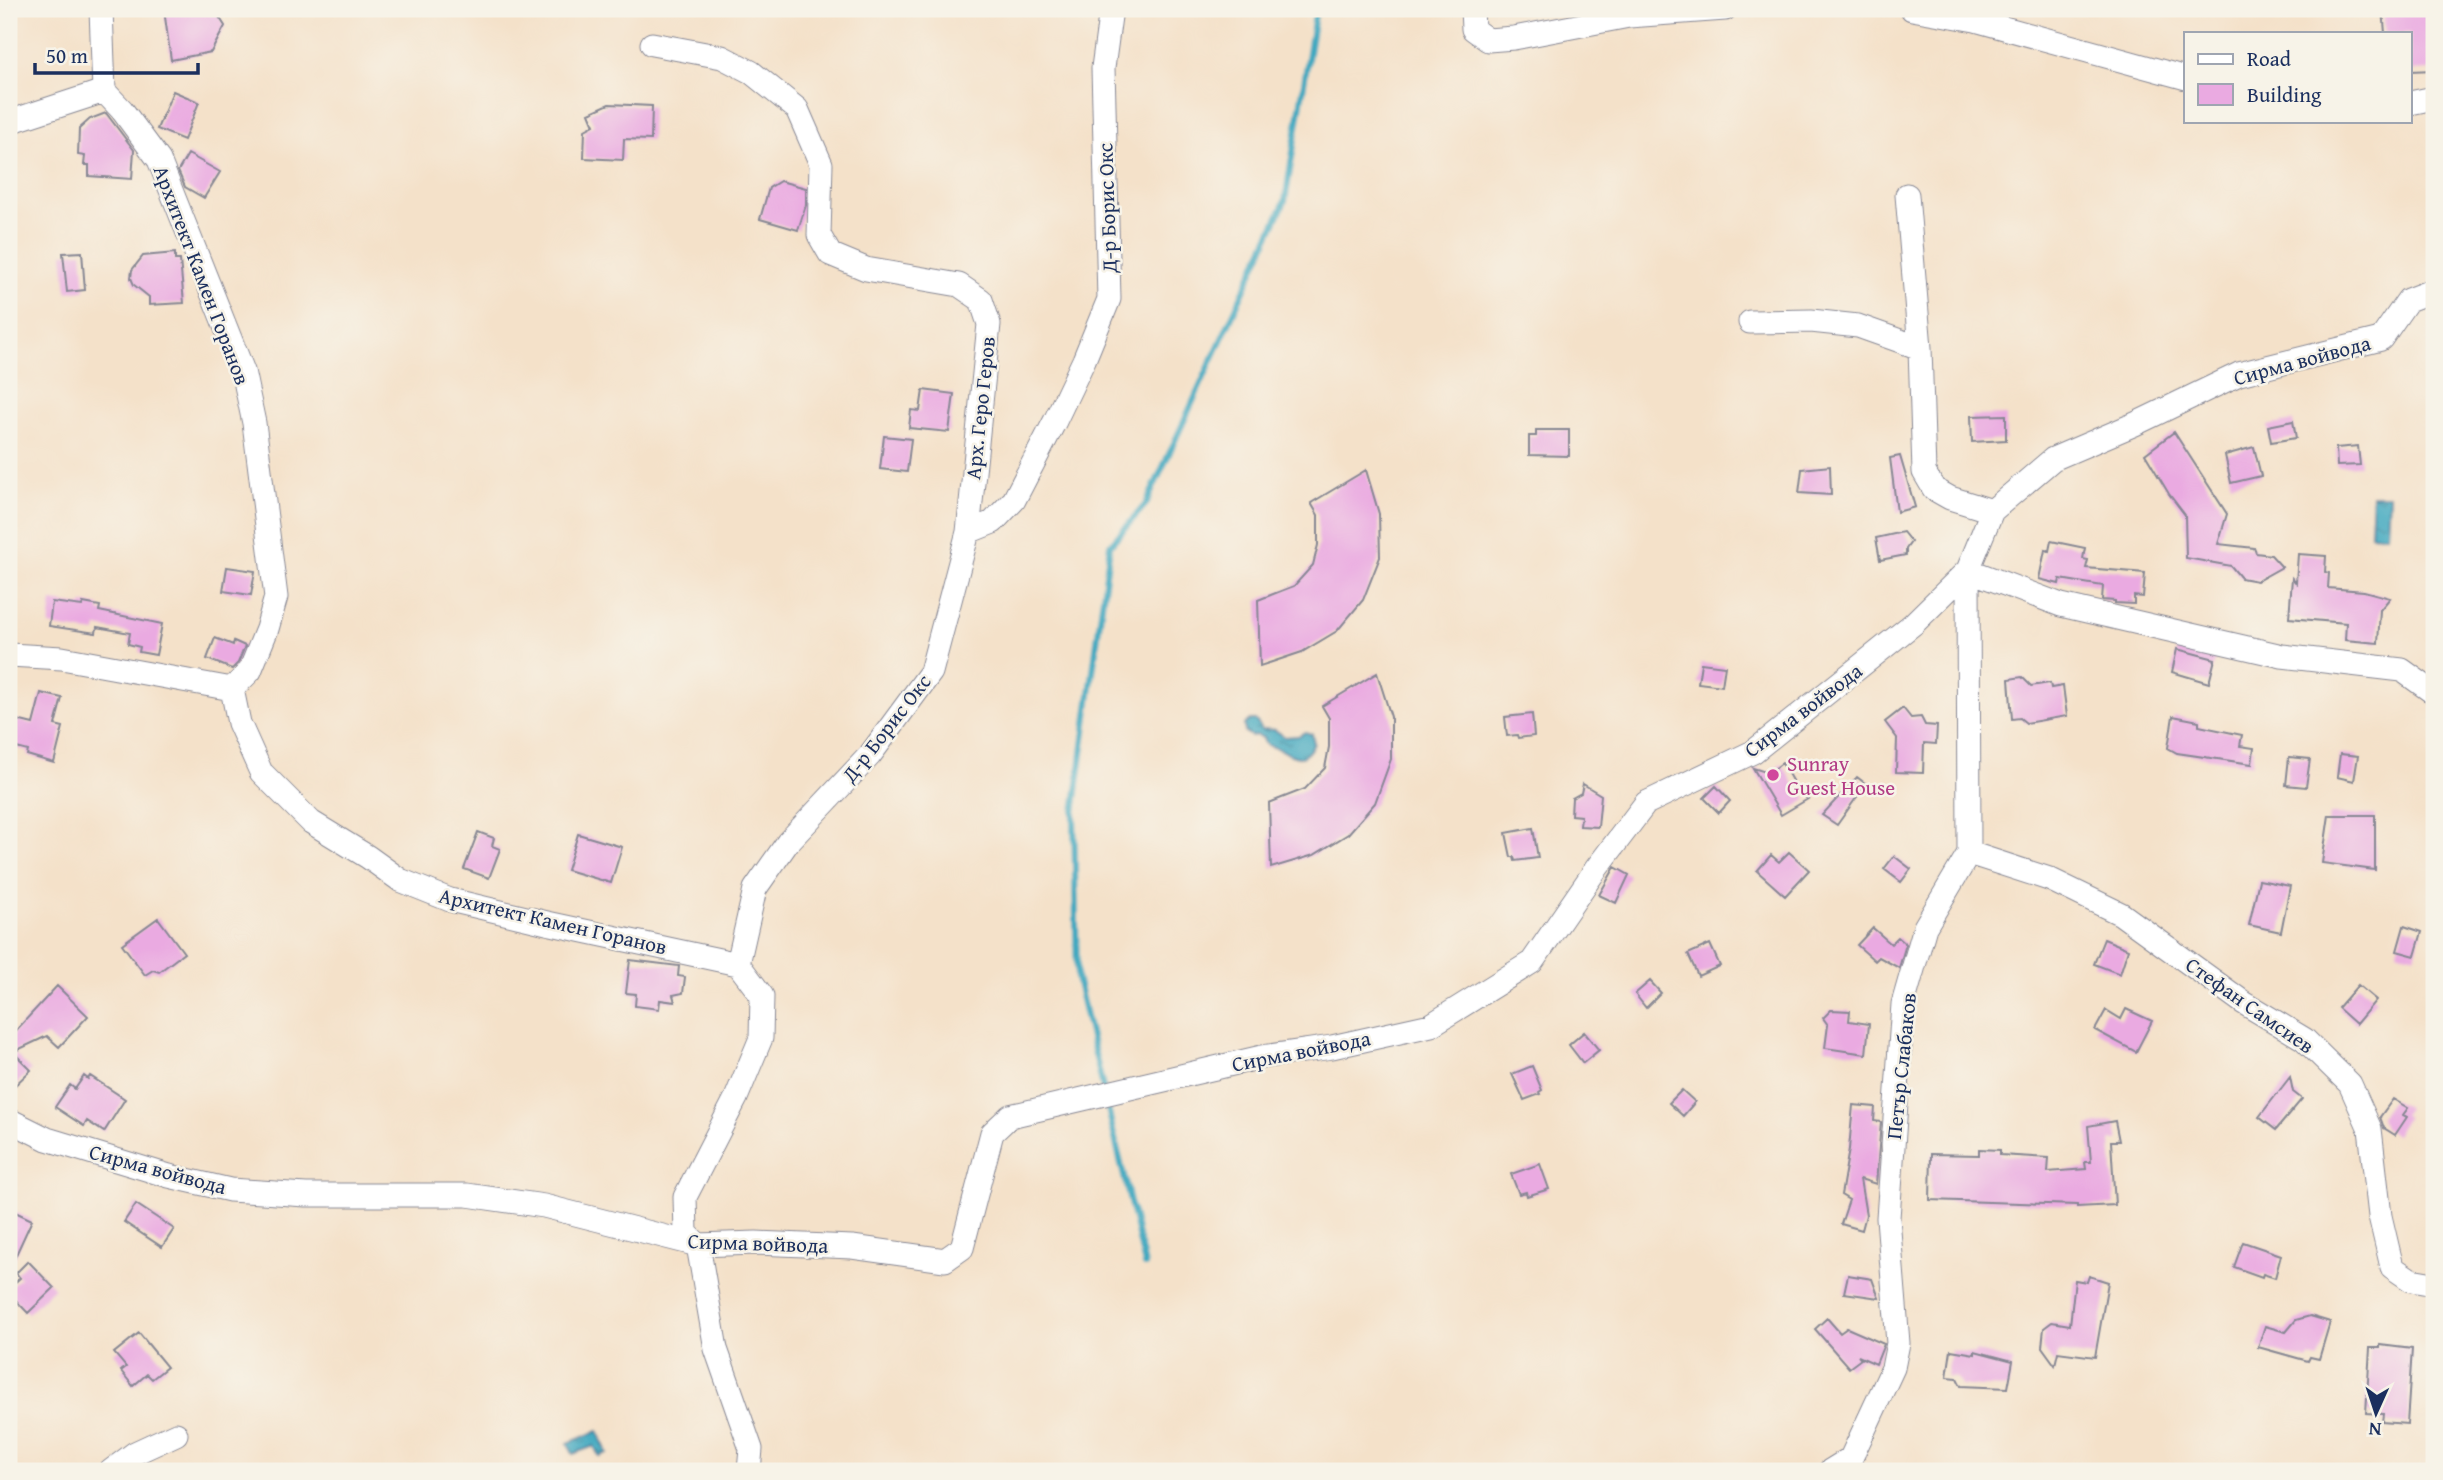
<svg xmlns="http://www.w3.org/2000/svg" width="2443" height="1480" viewBox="0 0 2443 1480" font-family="'Gentium Book Plus',serif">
<defs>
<pattern id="water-ripples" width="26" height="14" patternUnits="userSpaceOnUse" patternTransform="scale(1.75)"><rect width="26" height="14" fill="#40a8c0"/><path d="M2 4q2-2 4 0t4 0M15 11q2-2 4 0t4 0" fill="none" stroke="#35899f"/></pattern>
</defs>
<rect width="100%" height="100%" fill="#f7f3e8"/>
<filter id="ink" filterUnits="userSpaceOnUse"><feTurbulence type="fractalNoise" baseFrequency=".0143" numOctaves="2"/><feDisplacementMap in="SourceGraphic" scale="14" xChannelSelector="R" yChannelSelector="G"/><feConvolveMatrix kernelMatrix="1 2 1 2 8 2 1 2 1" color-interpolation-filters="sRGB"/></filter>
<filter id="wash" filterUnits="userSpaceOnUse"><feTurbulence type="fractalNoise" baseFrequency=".00686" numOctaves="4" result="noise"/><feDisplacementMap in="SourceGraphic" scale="28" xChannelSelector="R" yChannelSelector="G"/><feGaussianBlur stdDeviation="1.57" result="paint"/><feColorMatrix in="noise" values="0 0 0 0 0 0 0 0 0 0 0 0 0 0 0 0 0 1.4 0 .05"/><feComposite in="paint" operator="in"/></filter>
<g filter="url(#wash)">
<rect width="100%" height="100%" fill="#f4e1c9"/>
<!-- water -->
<path fill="url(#water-ripples)" stroke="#2e6c8f" stroke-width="2" d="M2372 495H2389L2387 535 2370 534Z
M1250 720H1255L1262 729 1275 730 1285 737 1298 736 1305 732 1312 734 1314 743C1304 762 1298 759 1281 750 1276 747 1270 747 1265 744L1263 738 1257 735 1251 736 1245 732 1244 725Z
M598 1431 607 1453 599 1456 594 1446 573 1454 568 1443Z"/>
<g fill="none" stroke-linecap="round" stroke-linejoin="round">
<!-- stream -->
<path stroke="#40a8c0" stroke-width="6" d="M1145 1265 1077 978 1074 813 1110 545 1146 504 1285 201 1316 9"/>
</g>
<g id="blocks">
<!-- building -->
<path fill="#eaaae1" d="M173 9H214L225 26 211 52 171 60 164 10Z
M2383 9H2434V70L2410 71V33H2385Z
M173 91 199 102 184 140 157 129Z
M609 104 652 106 651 140 624 139 623 160 584 158 585 130 594 125 589 113Z
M106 113 134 150 132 179 89 176V165H84L85 156 78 155 79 129 90 119Z
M188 154 220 172 204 198 185 187 178 171Z
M780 181 806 188V205L798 230 760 219 769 188Z
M82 252 85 290 67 292 63 253Z
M175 253V260H180L184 303 149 305V297L134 285 131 278 132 270 143 256Z
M923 390 954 394 949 432 909 428 911 410 920 411Z
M2006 415V440L1972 442 1971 416Z
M2293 421 2296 438 2271 442 2268 426Z
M1536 430H1569V456L1529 455V436H1536Z
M2174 432 2227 514 2218 544 2254 548 2256 553 2271 555 2282 567 2257 581 2241 578 2231 566 2186 558 2185 515 2169 494 2145 454Z
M884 436 911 439 907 472 880 469Z
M2358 446 2360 465 2337 466 2336 448Z
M2254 447 2261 476 2231 483 2225 455Z
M1900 456 1915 507 1897 512 1890 458Z
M1830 466 1831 495 1799 493 1802 469Z
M1366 470 1379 514 1380 557 1363 600 1337 631 1302 652 1260 666 1258 600 1294 586 1313 565 1318 545V515L1311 503Z
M1903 532 1911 542 1906 549V555L1880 560 1876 538Z
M2051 541 2085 548 2083 559 2088 560 2086 568 2145 573 2143 597 2134 596V604L2115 603V601L2102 600 2103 586 2060 579 2059 584 2039 579 2045 550 2049 551Z
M2298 554 2326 556 2325 572 2329 573 2328 588 2364 591 2390 598 2380 610 2378 643 2345 640 2346 623 2289 618 2292 578 2296 583Z
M227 567 255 571 251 595 223 591Z
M52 602 82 606 83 603 100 606 99 611 162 624 156 655 139 652 140 647 128 644 130 633 97 627 96 633 49 626Z
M215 638 233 645 234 641 245 646 238 663 232 669 207 659Z
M2177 649 2215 659 2209 683 2172 672Z
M1701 663 1725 666 1722 686 1698 683Z
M1377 673 1391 717V759L1375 803 1348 834 1314 855 1271 868 1269 803 1305 789 1325 768 1329 747V718L1322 706Z
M2022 677 2031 686 2050 683 2051 688 2063 686 2067 716 2026 723 2020 718 2012 719 2009 679Z
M41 693 62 698 55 725 63 727 54 763 27 755 28 751 9 746V718L33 724Z
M1903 708 1911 718 1921 717 1925 725 1937 726 1936 744 1924 743 1923 773 1896 772 1897 738 1885 722Z
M1532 714 1534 736 1518 738 1517 735 1507 736 1505 717Z
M2173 716 2199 721V726L2242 735 2240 746 2254 748 2252 764 2177 753 2168 748Z
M2340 754 2358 756 2354 781 2337 777Z
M2289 757 2310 759 2306 787 2286 785Z
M1782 763 1798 791 1808 799 1781 815 1753 768 1769 773Z
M1857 777 1866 784 1837 825 1822 815Z
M1583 784 1601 795 1598 827 1580 826 1581 816 1571 815 1572 798 1581 793Z
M1716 786 1730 801 1719 813 1704 798Z
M2329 815H2375V870L2322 863Z
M1533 828 1538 858 1515 861 1514 857H1511L1506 833Z
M478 832 494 838 492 846 500 849 489 878 464 869Z
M578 834 622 847 611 883 567 870Z
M1789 852 1809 870 1785 896 1757 871 1771 855 1779 862Z
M1894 856 1911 869 1901 882 1884 869Z
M1615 867 1629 875 1616 903 1599 895Z
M2259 880 2290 886 2281 932 2249 925Z
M158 918 184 953 159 972 153 970 145 975 122 944Z
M2404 926 2422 932 2415 956 2397 951Z
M1873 928 1891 944 1898 937 1906 944 1899 968 1879 957 1875 961 1857 945Z
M2104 939 2128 949 2120 974 2094 964Z
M1710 944 1720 966 1698 976 1688 954Z
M630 960 679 966 678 976 685 977 683 993 673 995 675 1002 660 1000 659 1009 635 1006 636 994 626 993Z
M1650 981 1661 993 1646 1008 1635 994Z
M2358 985 2376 1000 2356 1024 2338 1008Z
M57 986 88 1016 59 1047 47 1036 13 1052 31 1070 9 1091V1038Z
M2126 1009 2152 1021 2136 1052 2095 1030 2106 1010 2121 1019Z
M1831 1010 1850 1011 1849 1021 1869 1024 1866 1054 1825 1048 1828 1025 1823 1018Z
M1584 1032 1599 1050 1583 1063 1569 1045Z
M1532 1066 1542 1090 1539 1092 1540 1094 1524 1100 1512 1074Z
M84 1076 88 1079 90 1076 125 1099 104 1132 87 1121 84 1126 55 1107 70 1085 75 1089Z
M2290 1077 2293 1092 2302 1099 2276 1130 2259 1117Z
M1682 1090 1695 1102 1683 1116 1669 1103Z
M2393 1099 2408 1108 2403 1115 2407 1117 2395 1135 2384 1128 2380 1117Z
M1853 1105 1875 1107 1874 1121 1881 1122 1876 1184 1860 1179 1866 1215 1862 1230 1841 1224 1849 1200 1841 1195 1849 1149Z
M2115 1121 2119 1141H2111L2115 1205 2077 1207V1205L1930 1200 1931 1154 1979 1155V1149L2000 1150V1155L2049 1158 2048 1172 2086 1169 2085 1162H2091L2088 1126Z
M1540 1164 1549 1189 1527 1196 1526 1192 1519 1194 1511 1174Z
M136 1204 174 1229 162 1247 124 1222Z
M9 1209 32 1220 9 1270Z
M2243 1242 2281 1255 2275 1278 2263 1274 2262 1277 2234 1267Z
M28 1261 54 1288 28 1313 9 1293V1288L20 1278 16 1273Z
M1848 1275 1872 1279 1879 1298 1844 1293Z
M2089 1276 2108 1282 2095 1357 2058 1352 2055 1365 2042 1347 2044 1328 2052 1322 2070 1325 2075 1280 2087 1282Z
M2310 1316 2330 1322 2319 1359 2310 1357 2308 1361 2258 1347 2265 1326 2286 1332 2296 1320Z
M1827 1318 1840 1333 1847 1328 1884 1344 1876 1364 1858 1356 1861 1359 1849 1368 1815 1329Z
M139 1333 167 1367 152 1379 147 1374 133 1386 121 1371 126 1367 114 1353Z
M2380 1345 2412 1349 2407 1424 2382 1422 2383 1414 2366 1413 2370 1348H2380Z
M1951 1350 1975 1354V1351L2013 1361 2008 1388 1961 1386 1957 1378 1947 1377Z"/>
</g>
</g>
<g filter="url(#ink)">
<use href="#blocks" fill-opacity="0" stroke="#888894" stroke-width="2"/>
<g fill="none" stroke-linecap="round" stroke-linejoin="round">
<!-- minor casing -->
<g stroke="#888894" stroke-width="25">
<path id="minor" d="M101 9 104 91
M1472 9 1473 29 1488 40 1514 38 1629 16 1725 9
M1912 9 1975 20 2186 78
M652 44 722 57 751 72 797 109 821 164 819 235 830 254 866 269 959 285 981 300 989 324 968 532
M104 91 122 110 159 160 243 371 254 423 276 597 267 629 250 671 232 689 239 723 261 772 311 822 368 857 400 880 450 900 547 923 738 964
M2410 103 2434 98
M9 122 104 91
M1907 195 1920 348 1924 472 1934 489 1950 498 1992 511
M1750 322 1811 321 1858 326 1920 348
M9 655 62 658 232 689
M1969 853 2049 879 2121 914 2244 1003 2304 1039 2350 1084 2370 1129 2380 1216 2392 1267 2411 1280 2434 1284
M9 1120 47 1139 169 1176 230 1190 306 1195H467L544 1206 698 1245 756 1243 852 1247 945 1260 962 1248 992 1133 1010 1116 1262 1057 1332 1047 1431 1025 1532 962 1596 869 1646 803 1753 752 1913 624 1968 570 1992 511 2053 459 2135 424 2239 374 2381 339 2408 300 2434 290
M111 1471 135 1453 176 1434
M749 1471 751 1449 716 1349 698 1245 686 1233 685 1197 736 1098 761 1038 762 996 738 964 755 889 788 842 870 755 931 672 968 532 993 522 1014 500 1055 421 1084 360 1109 299 1103 68 1111 9
M1830 1471 1851 1458 1893 1368 1898 1343 1888 1218 1903 1004 1925 927 1969 853 1968 570 2061 605 2282 656 2402 670 2434 693"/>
</g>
<!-- minor -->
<use href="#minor" stroke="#fff" stroke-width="23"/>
</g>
</g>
<!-- markers -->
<circle fill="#d1479c" stroke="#f7f3e8" stroke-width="2.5" cx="1773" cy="775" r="7"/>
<g text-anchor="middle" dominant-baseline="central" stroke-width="5" stroke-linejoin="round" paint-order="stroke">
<!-- street labels -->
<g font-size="21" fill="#1b2f5e" stroke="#f7f3e8">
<text transform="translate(1107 208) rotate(-92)">Д-р Борис Окс</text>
<text transform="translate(202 275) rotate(69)">Архитект Камен Горанов</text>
<text transform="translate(2302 360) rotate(-15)">Сирма войвода</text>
<text transform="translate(980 408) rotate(-84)">Арх. Геро Геров</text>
<text transform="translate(1803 710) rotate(-37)">Сирма войвода</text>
<text transform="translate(886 728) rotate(-52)">Д-р Борис Окс</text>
<text transform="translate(553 921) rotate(13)">Архитект Камен Горанов</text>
<text transform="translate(2250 1005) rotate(35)">Стефан Самсиев</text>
<text transform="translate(1301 1051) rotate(-11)">Сирма войвода</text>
<text transform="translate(1901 1066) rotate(-84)">Петър Слабаков</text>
<text transform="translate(158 1169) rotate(15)">Сирма войвода</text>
<text transform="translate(758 1243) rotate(2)">Сирма войвода</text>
</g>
<!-- hotel labels -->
<g font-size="21" fill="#b23c85" stroke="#f7f3e8" text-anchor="start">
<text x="1787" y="763">Sunray<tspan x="1787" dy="24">Guest House</tspan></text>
</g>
</g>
<!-- margin -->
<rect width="2443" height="1480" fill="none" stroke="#f7f3e8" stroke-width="35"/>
<!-- legend -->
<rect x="2184" y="32" width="228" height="91" fill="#f7f3e8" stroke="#9fa5b1" stroke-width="2"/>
<rect x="2198" y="54" width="35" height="10" fill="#ffffff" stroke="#9fa5b1" stroke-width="2"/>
<text x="2247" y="66" font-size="21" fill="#1b2f5e">Road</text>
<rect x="2198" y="84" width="35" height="21" fill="#eaaae1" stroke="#9fa5b1" stroke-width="2"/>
<text x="2247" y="102" font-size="21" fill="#1b2f5e">Building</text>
<!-- north arrow -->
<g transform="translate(2376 1413) rotate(183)" stroke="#f7f3e8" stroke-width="5" paint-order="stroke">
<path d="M0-5L12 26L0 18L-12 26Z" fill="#1b2f5e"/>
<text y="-10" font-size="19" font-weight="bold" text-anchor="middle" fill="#1b2f5e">N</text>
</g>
<!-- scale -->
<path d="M35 63v10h163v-10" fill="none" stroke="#1b2f5e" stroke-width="3.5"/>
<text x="46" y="63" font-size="21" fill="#1b2f5e" stroke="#f7f3e8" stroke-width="5" paint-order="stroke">50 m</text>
</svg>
